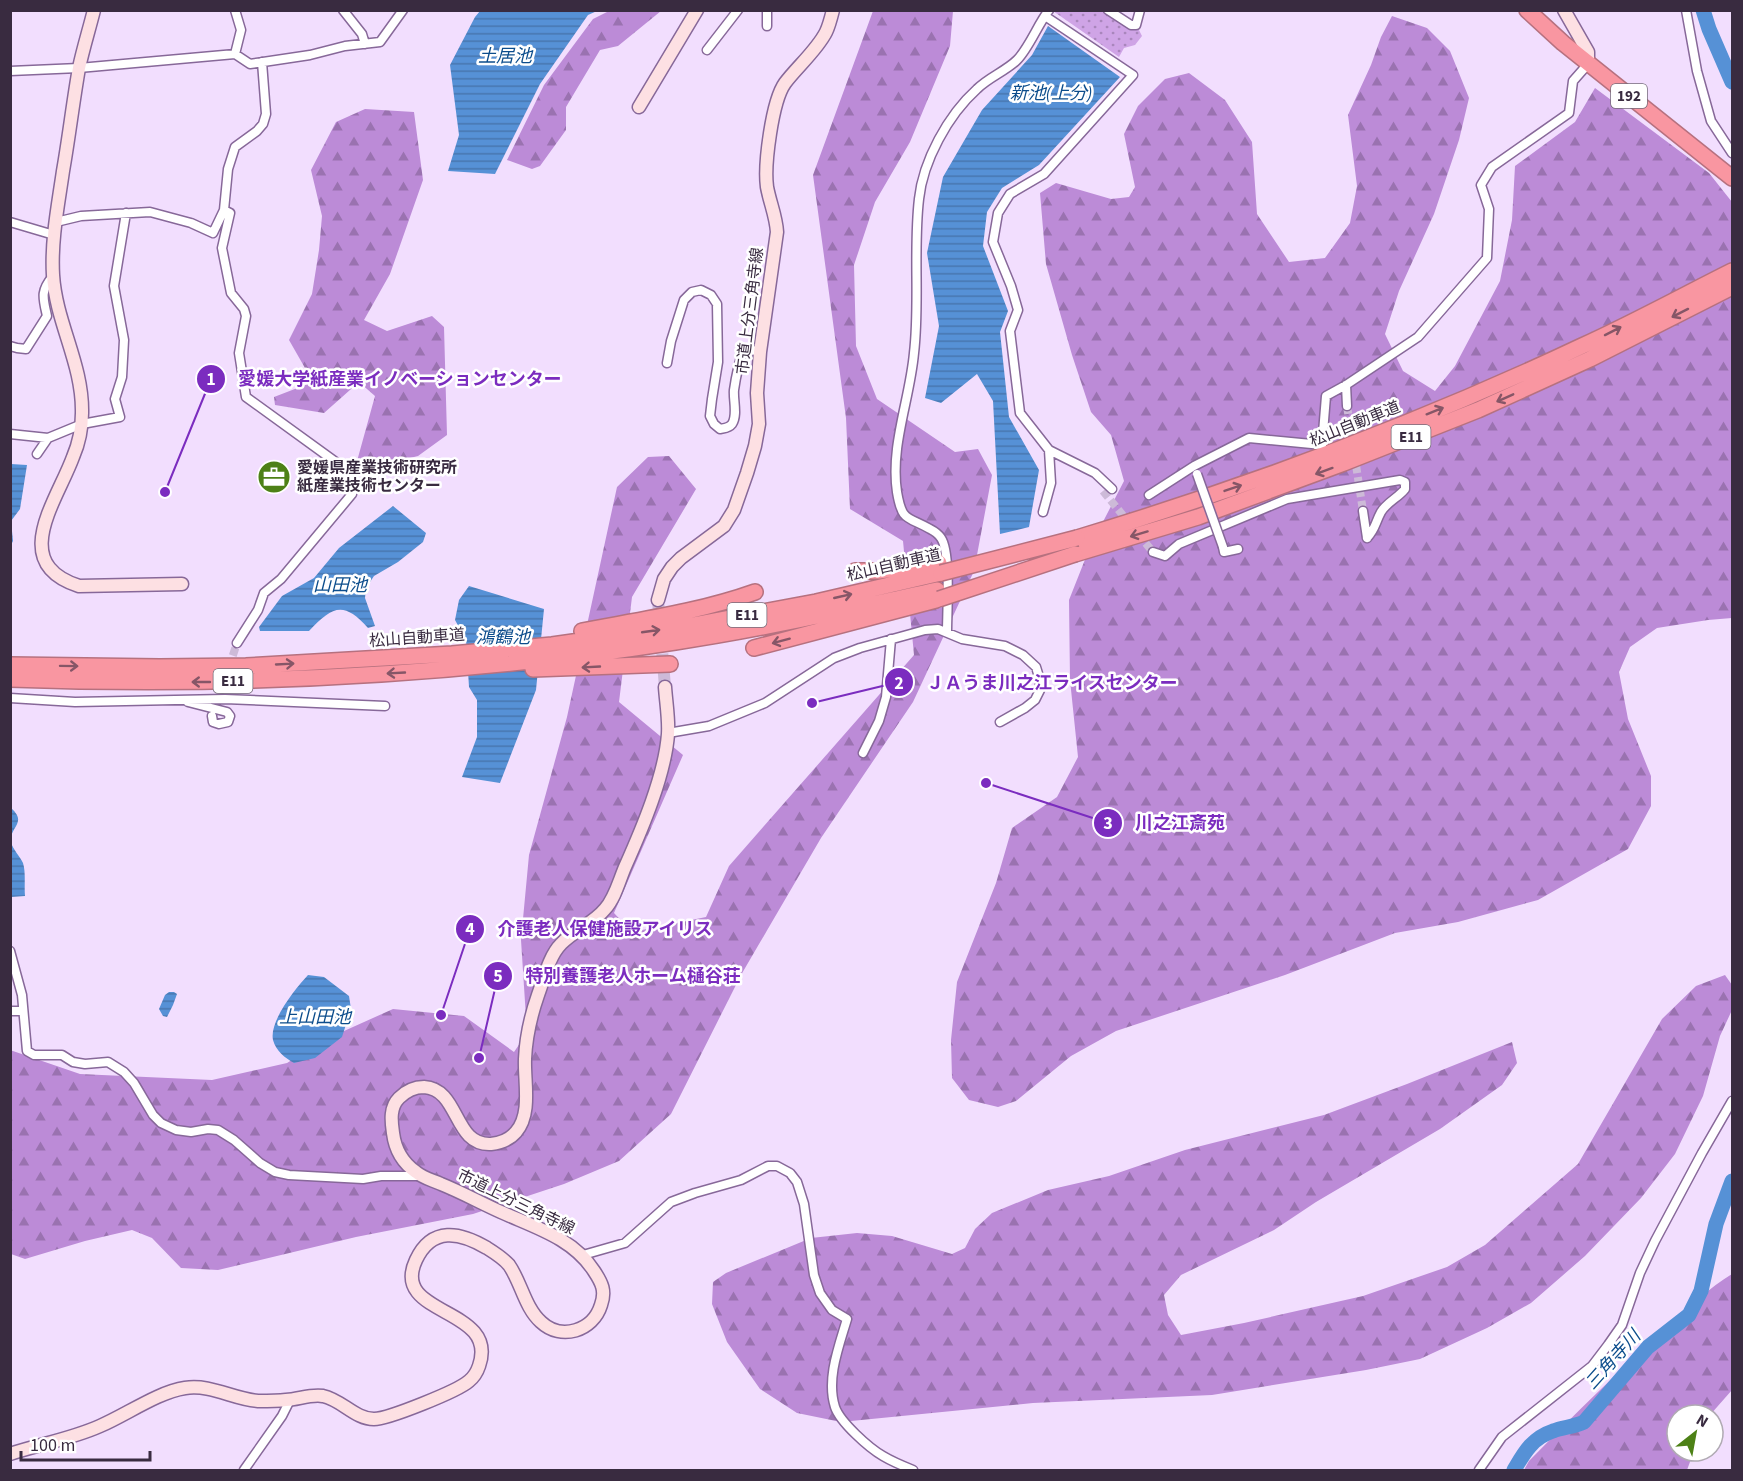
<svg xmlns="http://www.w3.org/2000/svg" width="1743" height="1481" viewBox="0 0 1743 1481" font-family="'Source Sans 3','Noto Sans JP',sans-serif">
<defs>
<pattern id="grass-dots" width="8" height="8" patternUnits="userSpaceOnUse" patternTransform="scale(1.5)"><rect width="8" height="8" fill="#cfa4e6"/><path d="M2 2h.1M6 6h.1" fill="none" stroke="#a986bc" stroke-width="1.8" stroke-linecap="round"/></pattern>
<pattern id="forest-firs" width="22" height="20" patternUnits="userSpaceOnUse" patternTransform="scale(1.5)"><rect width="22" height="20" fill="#bc8bd7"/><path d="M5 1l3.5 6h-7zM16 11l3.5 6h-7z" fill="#9a72b0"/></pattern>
<pattern id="water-rules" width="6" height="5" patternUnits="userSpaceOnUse" patternTransform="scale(1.5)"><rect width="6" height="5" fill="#5691d6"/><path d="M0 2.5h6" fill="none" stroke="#4877af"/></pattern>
</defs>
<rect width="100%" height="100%" fill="#f2defe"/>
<!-- grass -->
<path fill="url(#grass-dots)" d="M1053 11H1104L1137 26 1142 36 1135 45 1124 48 1119 57Z"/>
<!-- forest -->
<path fill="url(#forest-firs)" d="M609 11H661L618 46 600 50 566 107V130L540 166 532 169 507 160 544 85 593 19Z
M873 11H953L950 46 910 142 875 202 854 265 856 346 877 399 955 452 978 449 992 475 974 571 913 702 821 838 741 975 671 1114 619 1161 564 1184 473 1214 356 1237 218 1270 181 1268 152 1238 132 1230 85 1241 25 1259 11 1254 10 1050 80 1074 212 1080 287 1063 324 1040 393 1009 464 1016 514 1052 527 1033 521 940 529 855 567 717 617 487 648 457 669 456 696 489 632 597 619 702 683 755 614 913 632 932 706 917 729 866 914 655 903 541 850 509 846 418 813 175Z
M1392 16 1427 28 1450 51 1469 98 1459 140 1434 214 1399 291 1385 334 1403 371 1435 391 1455 366 1500 281 1512 220 1515 166 1575 122 1595 88 1709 173 1732 202V618L1708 620 1657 628 1630 647 1619 672 1628 719 1651 776V806L1628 849 1538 900 1458 922 1395 933 1285 975 1116 1031 1071 1056 1016 1101 998 1107 969 1100 952 1078 951 1040 957 982 996 883 1012 828 1057 797 1078 757 1070 680 1069 600 1090 547 1124 481 1111 435 1091 412 1072 355 1046 264 1040 193 1056 183 1111 199 1129 197 1135 187 1124 134 1138 106 1165 79 1189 73 1225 100 1252 142 1257 214 1289 262 1325 258 1350 223 1357 186 1348 115 1371 65 1381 37Z
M365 109 414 112 423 180 390 274 364 320 387 331 432 316 444 327 447 435 418 456 354 472 375 396 359 382 324 413 275 405 274 397 313 382 289 340 312 294 319 250 322 216 311 170 336 122Z
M1725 975 1732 985V1010L1720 1036 1703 1096 1675 1154 1641 1198 1585 1256 1531 1303 1487 1328 1420 1359 1366 1370 1212 1395 1033 1403 841 1422 797 1413 760 1389 727 1342 712 1304 713 1282 726 1273 811 1238 857 1233 892 1236 952 1254 965 1248 975 1229 992 1213 1048 1190 1109 1176 1185 1150 1324 1115 1407 1084 1512 1042 1517 1063 1502 1085 1440 1129 1316 1202 1274 1230 1181 1275 1164 1295 1168 1315 1181 1335 1244 1323 1363 1296 1447 1267 1485 1245 1578 1164 1662 1019 1696 986Z
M1732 1274V1390L1710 1415H1677V1451H1694L1687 1470H1524L1529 1461C1575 1414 1622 1367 1672 1324 1691 1306 1710 1287 1732 1274Z"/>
<!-- water -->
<path fill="url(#water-rules)" d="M480 11H597L588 15 540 84 495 174 448 171 459 135 450 65 475 17Z
M1048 26 1120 77 1039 165 1002 188 987 212 983 246 1008 311 1000 332 1009 417 1039 470 1029 527 1000 534 993 401 977 374 941 403 925 398 939 326 927 253 943 177 982 110 1032 55Z
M11 464 27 465 20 509 11 521 13 541 11 545Z
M393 506 426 533 423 542 398 562 374 576 366 588 365 598 375 626 368 628C343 600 332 607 309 631H260L259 627 282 596 314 578 339 548Z
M469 586 544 609 536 690 500 783 462 777 477 737V700L469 687 466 640 455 620 459 600Z
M11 808C28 823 9 827 11 842 13 850 20 856 23 863 26 872 24 887 25 896L11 897Z
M308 975 324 977 349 996 351 1009 342 1037 315 1058 294 1063C285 1058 276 1051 273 1040 269 1021 296 988 308 975Z
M169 992H174L177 994 173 1005 167 1017 163 1016 159 1009 165 995Z"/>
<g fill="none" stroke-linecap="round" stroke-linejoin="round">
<!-- river -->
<path stroke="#5691d6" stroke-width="15" d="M1703 10 1709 29 1732 82
M1514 1470C1524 1453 1532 1438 1553 1431 1563 1427 1574 1427 1584 1422L1648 1347 1689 1315 1701 1291 1716 1224 1732 1181"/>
<!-- street-tunnel -->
<path stroke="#cdbad8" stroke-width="8" stroke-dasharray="8 4" stroke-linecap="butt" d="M1347 406 1363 511
M1103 491 1130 524
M1138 534 1153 552
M229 667 237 643
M212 716 224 680"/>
<!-- secondary-tunnel -->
<path stroke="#cdbad8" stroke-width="12" stroke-dasharray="12 6" stroke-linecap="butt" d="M658 600 665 687"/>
<!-- street casing -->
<g stroke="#876899" stroke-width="11">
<path id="street" d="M235 10 241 30 235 54
M343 10 362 34 365 44
M1108 10 1131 25H1136L1140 10
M1686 10 1697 71 1711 121 1732 153
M767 26V10
M707 50 738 10
M10 71 79 68 235 54 250 64 310 55 345 46 380 42 403 10
M224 210 230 213 222 248 231 293 244 309 246 316 239 353 246 397 344 468C352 476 355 484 352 494L281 579 264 593 258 610 237 643
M10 222 54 235
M56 222 81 216 150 212 191 223 213 233 224 210 228 169 235 147 257 131 263 124 266 114 262 62
M10 346 17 348 26 349 47 316C43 298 40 291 53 276
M667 363 671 341 684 300 692 292 701 290 711 295 717 304 718 362 712 399 710 416 714 424 720 429C725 428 729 428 732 424 738 415 733 400 734 390 736 376 739 362 744 348L760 352
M1346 385 1347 406
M10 434 48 438
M1049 450 1095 473 1112 489
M37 454 48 438 82 424 120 417 115 399 122 377 124 340 114 286 126 213
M1149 495 1194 466 1249 438 1322 445 1326 396 1346 385 1418 337 1487 258 1489 209 1481 185 1492 167 1569 113 1573 81 1588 64
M1363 511 1367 538
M1043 512 1051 483 1049 450 1020 413 1010 331 1018 310 1011 286 993 242 998 213 1010 194 1044 174 1133 75 1045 16
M1223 547 1224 552 1238 549
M1153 552 1165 556 1179 544 1287 499 1400 480 1405 482V489C1399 497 1386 503 1381 512 1375 523 1376 528 1367 538
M947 632C947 613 951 552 941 538 939 535 934 531 930 529 907 516 902 522 897 492 890 446 910 399 914 353 920 302 913 251 919 199 923 161 948 115 977 89 989 77 1006 71 1017 60 1029 48 1038 24 1049 10
M10 698 75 702 225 699 385 706
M188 702 227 712 230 716 228 722 219 724 213 722 212 716
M668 733 709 726 765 703 834 658 860 648 925 630 938 629 962 639 1005 646 1023 655 1036 667 1040 680V690L1035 700 1025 708 1000 722
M863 753 879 721 886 697 891 639
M10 951 22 995 27 1051 34 1055H62L73 1062 85 1064 108 1062 124 1072 134 1083 153 1115 161 1123 176 1130 191 1132 208 1129 218 1130 234 1140 260 1163 275 1172 289 1175 363 1179 381 1176H419
M10 1011H23
M583 1255 625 1243 671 1202 695 1193 741 1180 768 1166H777L790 1173 797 1182 804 1204 814 1275 820 1293 832 1310 847 1319C839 1346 826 1379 835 1407 840 1422 869 1448 883 1456 893 1462 903 1466 913 1470
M244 1470 282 1416 290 1400
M1479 1470 1502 1437 1592 1366 1608 1345 1622 1325 1640 1273 1655 1241 1702 1153 1732 1101"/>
</g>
<!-- secondary casing -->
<g stroke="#876899" stroke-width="15">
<path id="secondary" d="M94 10C89 30 83 49 79 68 73 102 69 137 63 171 58 206 51 240 53 275 56 323 83 364 82 413 82 428 79 443 73 457 57 501 8 563 79 586L182 584
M1564 10 1588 52V64
M639 107 697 10
M658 600 664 579 672 567 681 558 724 526 734 510 747 473 755 446 759 424 757 393 760 352 777 232C776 216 770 203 767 187 764 165 772 101 785 83 797 67 817 50 826 32 829 26 831 18 833 10
M10 1454C40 1444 71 1439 100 1426 126 1415 158 1392 185 1388 211 1384 233 1399 258 1401 267 1401 277 1401 286 1400 299 1399 311 1394 323 1396 342 1400 355 1419 374 1419 388 1419 458 1391 469 1381 474 1377 477 1372 479 1366 500 1306 389 1317 416 1260 432 1226 460 1232 487 1248 495 1253 503 1258 509 1265 521 1282 525 1308 541 1322 561 1341 593 1331 601 1305 606 1291 602 1283 594 1271 573 1238 534 1227 501 1212 481 1203 461 1192 441 1184 432 1180 423 1178 416 1172 403 1163 395 1149 393 1133 391 1120 390 1107 399 1098 406 1091 415 1087 424 1087 460 1089 453 1146 491 1144 500 1143 510 1139 516 1132 532 1114 524 1081 525 1059 526 1037 531 1015 538 995 544 979 549 956 561 944 574 930 593 924 605 909 615 898 619 881 625 867 642 829 665 775 668 734 669 719 666 702 665 687"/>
</g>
<!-- highway casing -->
<g stroke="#b6717f" stroke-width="18">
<path id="highway" d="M1527 10 1563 43 1732 178
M1077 538C1250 486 1419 423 1582 346 1633 323 1682 296 1732 271
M1075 554 1198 517 1344 463 1478 410 1590 359 1732 287
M855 571H879L939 563
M582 631C640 620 699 612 755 592
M754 648 936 600
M10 665 160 667 246 666 452 654 552 645 693 625 816 602 941 573
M533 669 670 664
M10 679C232 687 455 676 675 642 763 629 850 609 937 590"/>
</g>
<!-- street -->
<use href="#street" stroke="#fff" stroke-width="8"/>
<!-- secondary -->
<use href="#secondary" stroke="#fde0e3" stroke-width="12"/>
<!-- highway -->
<use href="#highway" stroke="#f996a1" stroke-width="15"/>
<!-- street-bridge casing -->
<g stroke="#876899" stroke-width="11" stroke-linecap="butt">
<path id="street-bridge" d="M1197 474 1223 547"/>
</g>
<!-- highway-bridge casing -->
<g stroke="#b6717f" stroke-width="18" stroke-linecap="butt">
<path id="highway-bridge" d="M941 573 1077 538
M939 599 1075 554"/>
</g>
<!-- street-bridge -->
<use href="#street-bridge" stroke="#fff" stroke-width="8"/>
<!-- highway-bridge -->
<use href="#highway-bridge" stroke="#f996a1" stroke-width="15"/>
</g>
<!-- one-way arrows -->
<defs><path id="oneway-shaft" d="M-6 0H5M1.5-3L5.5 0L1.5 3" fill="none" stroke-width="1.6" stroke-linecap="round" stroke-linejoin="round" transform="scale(1.5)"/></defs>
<g stroke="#865667">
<use href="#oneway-shaft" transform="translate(1680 313) rotate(153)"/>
<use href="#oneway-shaft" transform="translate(1613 331) rotate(-27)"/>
<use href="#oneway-shaft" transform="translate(1505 398) rotate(156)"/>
<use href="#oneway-shaft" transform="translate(1435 411) rotate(-22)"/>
<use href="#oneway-shaft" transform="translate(1324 471) rotate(160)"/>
<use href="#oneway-shaft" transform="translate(1233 488) rotate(-19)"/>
<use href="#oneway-shaft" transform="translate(1139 534) rotate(163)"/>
<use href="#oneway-shaft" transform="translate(843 596) rotate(-13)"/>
<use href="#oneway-shaft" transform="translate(651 631) rotate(-8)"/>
<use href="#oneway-shaft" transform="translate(781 641) rotate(165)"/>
<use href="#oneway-shaft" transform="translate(285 664) rotate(-3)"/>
<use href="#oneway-shaft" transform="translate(69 666) rotate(1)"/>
<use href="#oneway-shaft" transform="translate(591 667) rotate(177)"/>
<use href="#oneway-shaft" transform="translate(396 673) rotate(177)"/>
<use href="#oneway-shaft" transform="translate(201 682) rotate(180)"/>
</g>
<!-- icons -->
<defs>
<g id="office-disc" transform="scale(1.725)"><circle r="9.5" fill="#4d8116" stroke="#fff"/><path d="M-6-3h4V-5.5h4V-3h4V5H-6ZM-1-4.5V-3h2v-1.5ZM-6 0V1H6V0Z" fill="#fff"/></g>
</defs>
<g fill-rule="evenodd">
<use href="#office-disc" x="274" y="477"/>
</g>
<g text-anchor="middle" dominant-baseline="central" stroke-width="5" stroke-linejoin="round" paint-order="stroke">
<!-- shield labels -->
<g fill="#fff" stroke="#746b79" stroke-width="1.5">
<rect x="1611" y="84" width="36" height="24" rx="4.5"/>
<rect x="1391.5" y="425" width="39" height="24" rx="4.5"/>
<rect x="727.5" y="603" width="39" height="24" rx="4.5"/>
<rect x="213.5" y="669" width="39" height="24" rx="4.5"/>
</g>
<g font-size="15" font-weight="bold" fill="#392b40">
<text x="1629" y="96">192</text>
<text x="1411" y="437">E11</text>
<text x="747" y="615">E11</text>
<text x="233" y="681">E11</text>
</g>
<!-- street labels -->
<g font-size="16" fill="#392b40" stroke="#fff">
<text transform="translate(750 311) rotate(-83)">市道上分三角寺線</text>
<text transform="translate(1355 424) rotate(-22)">松山自動車道</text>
<text transform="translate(894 565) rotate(-13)">松山自動車道</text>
<text transform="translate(417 638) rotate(-4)">松山自動車道</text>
<text transform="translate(516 1202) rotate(26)">市道上分三角寺線</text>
</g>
<!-- poi labels -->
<g font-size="16" font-weight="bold" fill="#392b40" stroke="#fff" text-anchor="start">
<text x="297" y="468">愛媛県産業技術研究所<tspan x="297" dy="18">紙産業技術センター</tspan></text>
</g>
<!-- water labels -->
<g font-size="18" font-style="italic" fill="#0c4d8c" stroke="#fff">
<text x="505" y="56">土居池</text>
<text x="1051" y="93">新池(上分)</text>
<text x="340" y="585">山田池</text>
<text x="503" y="637">鴻鶴池</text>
<text x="315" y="1017">上山田池</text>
<text transform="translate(1613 1360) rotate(-48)">三角寺川</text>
</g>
</g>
<!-- callouts -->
<path fill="none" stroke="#7b2cbf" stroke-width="2" d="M165 492L211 379M812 703L899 682M986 783L1108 823M441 1015L470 929M479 1058L498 976"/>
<g fill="#7b2cbf" stroke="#fff" stroke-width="2">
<circle cx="165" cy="492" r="6"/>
<circle cx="812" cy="703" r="6"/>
<circle cx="986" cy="783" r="6"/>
<circle cx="441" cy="1015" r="6"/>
<circle cx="479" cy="1058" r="6"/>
<circle cx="211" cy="379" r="15"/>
<circle cx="899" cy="682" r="15"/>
<circle cx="1108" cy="823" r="15"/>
<circle cx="470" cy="929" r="15"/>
<circle cx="498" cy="976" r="15"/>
</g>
<g font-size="18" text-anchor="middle" font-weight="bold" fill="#fff">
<text x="211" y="385">1</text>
<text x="899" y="689">2</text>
<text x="1108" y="829">3</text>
<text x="470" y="935">4</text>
<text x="498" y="982">5</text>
</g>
<g font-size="18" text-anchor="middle" font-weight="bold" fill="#7b2cbf" stroke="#fff" stroke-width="5" stroke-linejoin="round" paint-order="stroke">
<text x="400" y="385">愛媛大学紙産業イノベーションセンター</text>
<text x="1052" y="689">ＪＡうま川之江ライスセンター</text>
<text x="1180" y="829">川之江斎苑</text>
<text x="605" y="935">介護老人保健施設アイリス</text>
<text x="633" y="982">特別養護老人ホーム樋谷荘</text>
</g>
<!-- border -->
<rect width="1743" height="1481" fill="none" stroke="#392b40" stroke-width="24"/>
<!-- north arrow -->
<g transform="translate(1695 1433) rotate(31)"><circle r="28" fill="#ffffff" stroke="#b0aab3" stroke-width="1.5"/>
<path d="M0-4.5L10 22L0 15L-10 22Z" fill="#4d8116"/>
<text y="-9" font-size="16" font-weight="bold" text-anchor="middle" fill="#392b40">N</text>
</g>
<!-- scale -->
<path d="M21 1451v9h129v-9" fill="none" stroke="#392b40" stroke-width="3"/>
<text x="30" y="1451" font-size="18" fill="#392b40" stroke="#ffffff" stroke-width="4.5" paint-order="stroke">100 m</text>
</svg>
